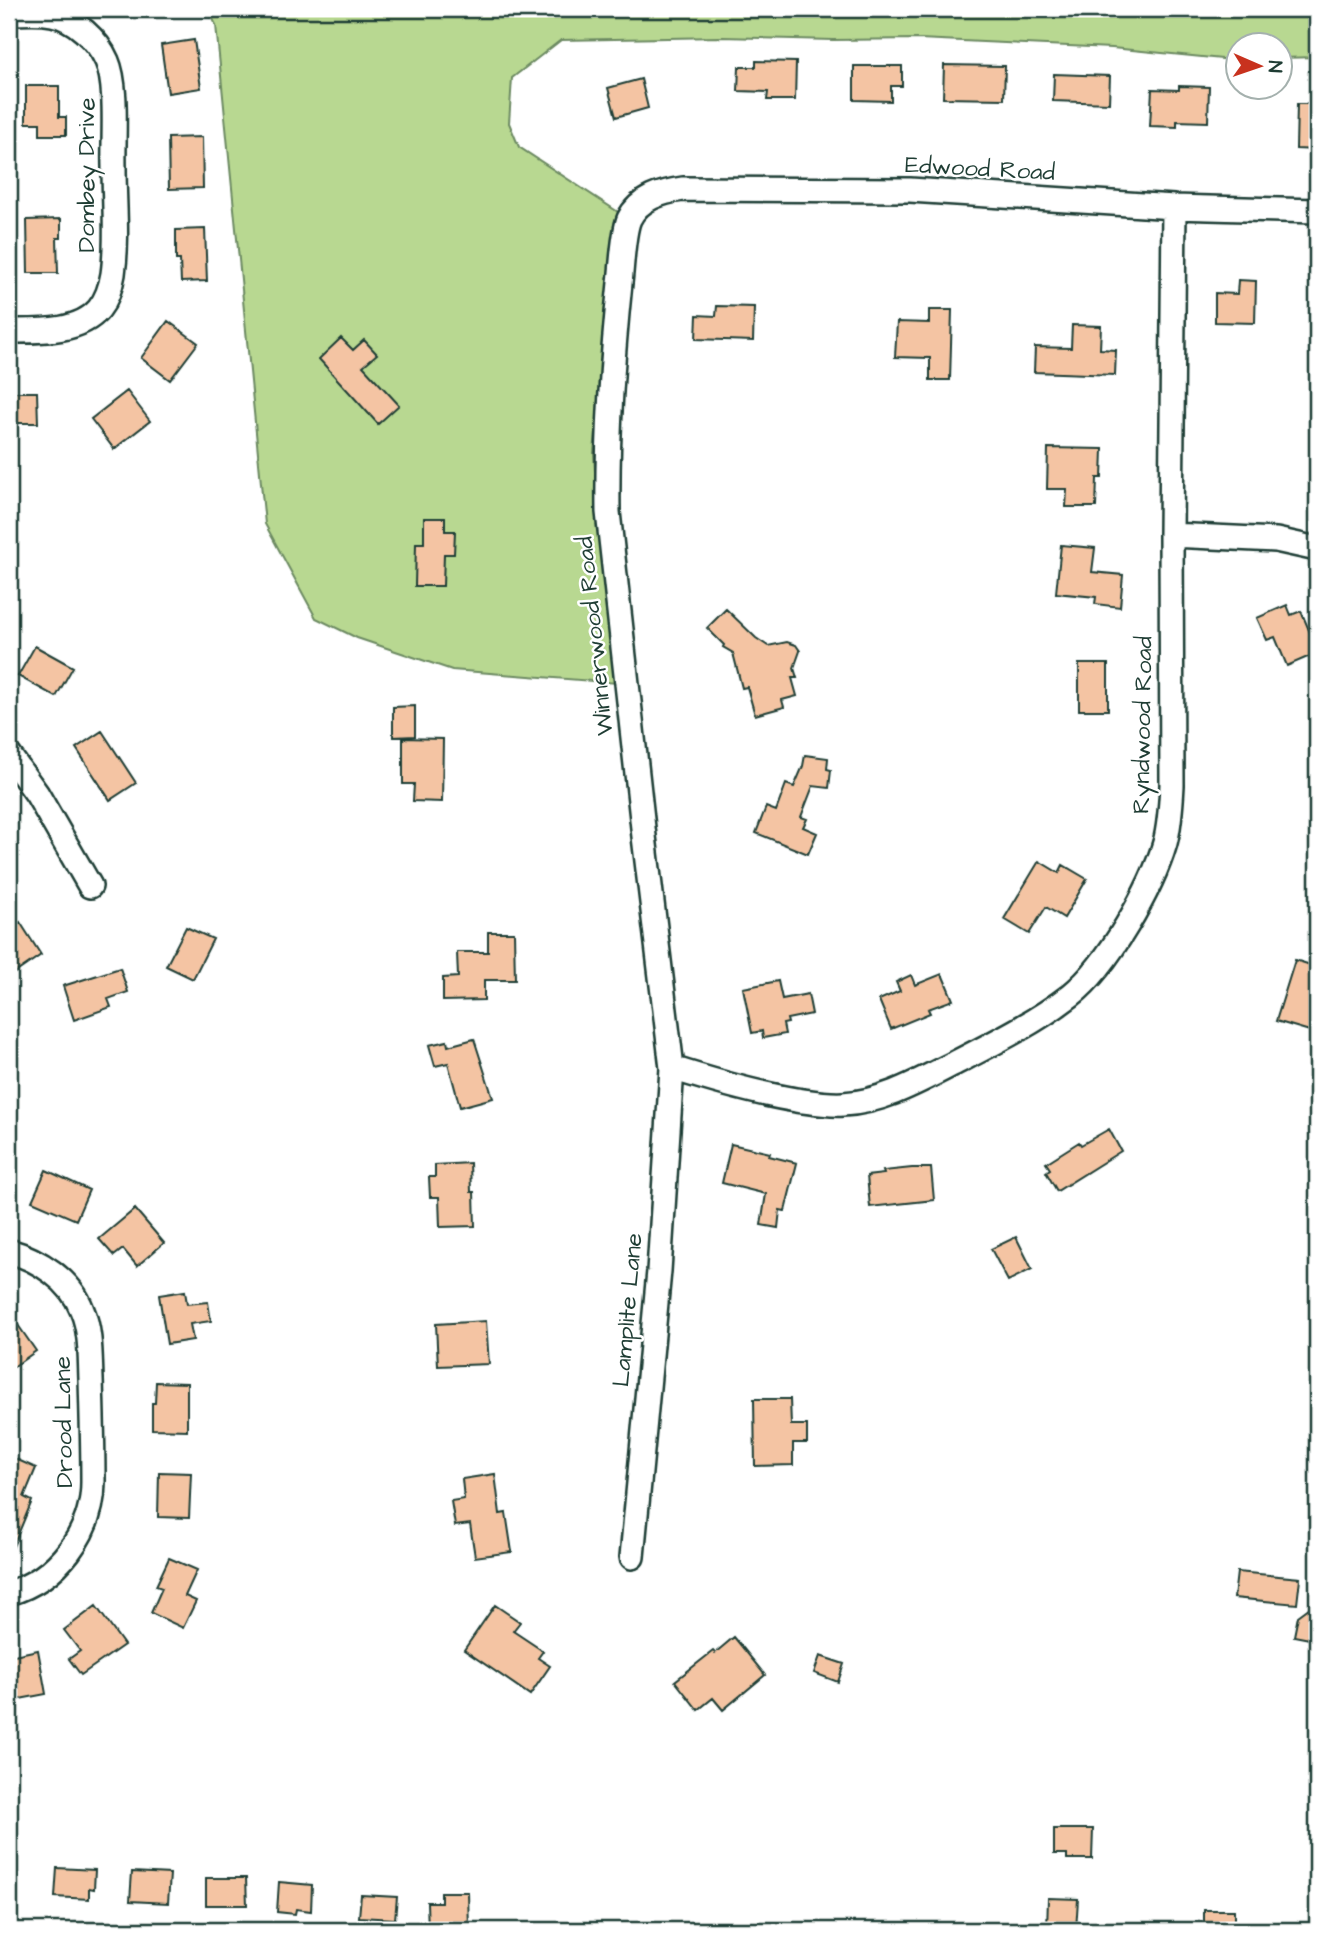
<svg xmlns="http://www.w3.org/2000/svg" width="1326" height="1939" viewBox="0 0 1326 1939" font-family="'Architects Daughter',sans-serif">
<rect width="100%" height="100%" fill="#fff"/>
<filter id="ink" filterUnits="userSpaceOnUse"><feTurbulence type="fractalNoise" baseFrequency=".0143" numOctaves="2"/><feDisplacementMap in="SourceGraphic" scale="14" xChannelSelector="R" yChannelSelector="G"/><feConvolveMatrix kernelMatrix="1 2 1 2 8 2 1 2 1" color-interpolation-filters="sRGB"/></filter>
<g filter="url(#ink)">
<!-- green -->
<path fill="#b8d891" stroke="#6c8a62" stroke-width="2" d="M208 9H1317V57L1281 58 1280 46H1238V60H1232L1112 48 919 39 833 40 721 37 561 40 512 78 509 123 519 147 618 212 614 224 594 453 597 510 617 683 452 670 357 638 316 618 265 524 216 25Z"/>
<!-- building -->
<path fill="#f4c4a3" stroke="#1f3d34" stroke-width="2" d="M194 40 201 88 168 93 161 45Z
M756 61 796 62 795 100H767L768 92 738 91 739 67H756Z
M944 65 1005 66 1004 99 943 98Z
M854 66H902V86H891V101L854 100Z
M1054 74 1110 76 1109 103 1053 101Z
M641 79 648 108 616 117 608 88Z
M26 86H59V117H66V135H40V123H26Z
M1179 86 1209 87 1208 122 1177 121V127L1150 126 1152 89 1179 90Z
M1297 104H1317V150L1296 149Z
M202 137 203 188 169 189 168 138Z
M61 219V238H57L58 273H28L27 220Z
M205 229 207 281 181 282 180 260H176V230Z
M1238 280 1256 281 1255 323 1215 322V293L1237 294Z
M717 306 754 307 753 341 696 339 697 315 716 316Z
M929 310H952L950 380H930V358L895 357 897 322 929 323Z
M168 321 198 343 170 380 141 358Z
M1072 325 1101 326 1100 349 1116 350 1115 375 1034 372 1035 347 1071 348Z
M341 338 353 350 364 340 377 354 363 366 399 405 378 424 319 359Z
M127 391 150 421 114 449 91 419Z
M9 392H37L38 423H9Z
M1048 448 1103 449 1102 478H1097L1096 507H1066L1067 489H1047Z
M424 518H445V531H455L454 554H444L443 586H415L416 543H424Z
M1061 545 1095 548 1092 572 1123 575 1120 607 1095 604 1096 597 1056 593Z
M1287 605 1291 615 1301 611 1317 649V653L1287 666 1275 637 1267 640 1257 618Z
M726 609 756 638 768 646 787 642 796 645 800 651 794 668 797 678H792L797 696 782 700 784 707 755 715 747 687 742 688 733 653 723 647 724 645 707 628Z
M35 646 73 667 56 697 18 676Z
M1079 664H1108V710H1079Z
M415 706V736L393 737V707Z
M102 731 136 783 110 800 76 748Z
M403 738 443 739 442 802 413 801 414 784H403Z
M805 755 828 758 827 769 831 770 829 788 813 786 801 817 807 819 803 827 817 833 808 854 756 833 766 807 776 811 786 784 794 787 803 766Z
M1039 861 1059 873 1063 865 1087 879 1064 918 1046 907 1029 934 1004 919Z
M20 922 41 955 9 977V929Z
M186 927 213 939 193 979 166 966Z
M488 932H514L515 980H484V1000L443 1001V978L458 977 457 952H488Z
M1295 960 1317 967V1018L1313 1032 1276 1021Z
M120 968 128 992 108 999 111 1007 74 1020 63 986Z
M942 974 953 1000 928 1009 930 1013 891 1029 879 1000 900 991 896 982 911 975 915 985Z
M778 981 782 999 808 994 812 1014 787 1019 788 1023 783 1024 785 1034 763 1038 762 1031 752 1033 743 988Z
M474 1039 493 1098 460 1107 448 1063 435 1066 429 1045 447 1041 448 1046Z
M1109 1129 1121 1151 1057 1191 1046 1172 1050 1169 1046 1163 1079 1142 1081 1145Z
M731 1144 770 1153 769 1156 797 1163 785 1211 780 1210 778 1228 761 1225 766 1194 722 1183Z
M470 1163 471 1192H474L475 1226 440 1227 439 1197H430L429 1177H435V1165Z
M912 1168H931L934 1200 870 1207 867 1176 884 1174 883 1171Z
M46 1170 89 1190 76 1220 32 1201Z
M135 1209 164 1243 137 1266 123 1249 114 1256 99 1239Z
M1016 1237 1032 1269 1008 1281 991 1249Z
M185 1291 187 1304 208 1302 211 1321 190 1324 193 1340 167 1344 159 1295Z
M9 1312 36 1351 9 1370Z
M486 1321 489 1364 438 1366 436 1324Z
M156 1382 187 1383V1430L152 1429V1403H155Z
M754 1399H790L791 1425H807V1443H793V1465L755 1466Z
M9 1456 36 1468 24 1497 32 1501 9 1556Z
M159 1472 191 1473 189 1518 158 1517Z
M495 1474 500 1514 506 1513 512 1552 475 1557 470 1524 455 1526 451 1501 464 1499 462 1479Z
M169 1558 197 1570 185 1596 196 1601 183 1628 151 1613 162 1588 156 1586Z
M1237 1572 1300 1578 1297 1604 1234 1598Z
M1317 1602V1630L1315 1640 1294 1636 1298 1616Z
M495 1605 520 1622 513 1631 543 1651 538 1658 550 1666 530 1695 464 1650Z
M96 1606 124 1645 81 1675 69 1659 80 1651 64 1630Z
M734 1637 765 1675 723 1710 713 1698 698 1710 675 1681 713 1651 715 1653Z
M38 1650 46 1694 9 1701V1656Z
M820 1656 844 1664 838 1682 814 1673Z
M1054 1829H1093L1092 1859H1067V1854H1054Z
M57 1868 95 1870 94 1889 89 1888V1899L55 1897Z
M132 1872 170 1874 168 1903 130 1901Z
M206 1878H246L247 1905H206Z
M279 1882 312 1885 311 1911 296 1909 295 1914 277 1912Z
M441 1892H468L469 1930H428L427 1902H441Z
M361 1895 397 1897 395 1919 359 1917Z
M1048 1898 1078 1899 1076 1930H1047Z
M1204 1910H1234V1930H1204Z"/>
<g fill="none" stroke-linecap="round" stroke-linejoin="round">
<!-- street casing -->
<g stroke="#1f3d34" stroke-width="28">
<path id="street" d="M9 13C23 13 38 11 52 14 74 18 98 40 107 61 118 86 113 138 114 167 114 202 118 239 113 274 111 286 107 299 99 309 79 333 38 331 9 331
M1171 535 1276 540 1317 549
M9 755 37 794 90 886
M672 1068C713 1081 754 1093 796 1100 811 1102 827 1105 843 1104 884 1102 921 1080 957 1062 996 1042 1036 1022 1071 995 1108 966 1152 888 1165 843 1170 824 1171 804 1172 785L1171 535 1174 207
M9 1251C38 1259 71 1280 82 1310 91 1331 90 1357 91 1379 92 1414 93 1448 93 1482 93 1533 57 1579 9 1593
M632 1557 659 1271 672 1068 643 828 608 512C607 435 612 359 620 283 622 267 623 233 629 219 639 198 662 192 683 189L910 190 1174 207 1317 211"/>
</g>
<!-- street -->
<use href="#street" stroke="#fff" stroke-width="23"/>
</g>
</g>
<g text-anchor="middle" dominant-baseline="central" stroke-width="5" stroke-linejoin="round" paint-order="stroke">
<!-- street labels -->
<g font-size="24" fill="#1f3d34" stroke="#fff">
<text transform="translate(980 169) rotate(3)">Edwood Road</text>
<text transform="translate(87 175) rotate(-90)">Dombey Drive</text>
<text transform="translate(595 636) rotate(-96)">Winnerwood Road</text>
<text transform="translate(1143 725) rotate(-89)">Ryndwood Road</text>
<text transform="translate(628 1310) rotate(-85)">Lamplite Lane</text>
<text transform="translate(64 1422) rotate(-91)">Drood Lane</text>
</g>
</g>
<!-- margin -->
<rect width="1326" height="1939" fill="none" stroke="#fff" stroke-width="35"/>
<rect x="18" y="18" width="1291" height="1904" fill="none" stroke="#1f3d34" stroke-width="2.5" filter="url(#ink)"/>
<!-- north arrow -->
<g transform="translate(1259 66) rotate(92)"><circle r="33" fill="#ffffff" stroke="#a5b1ae" stroke-width="2"/>
<path d="M0-5L12 26L0 18L-12 26Z" fill="#c8321e"/>
<text y="-10" font-size="19" font-weight="bold" text-anchor="middle" fill="#1f3d34">N</text>
</g>
</svg>
